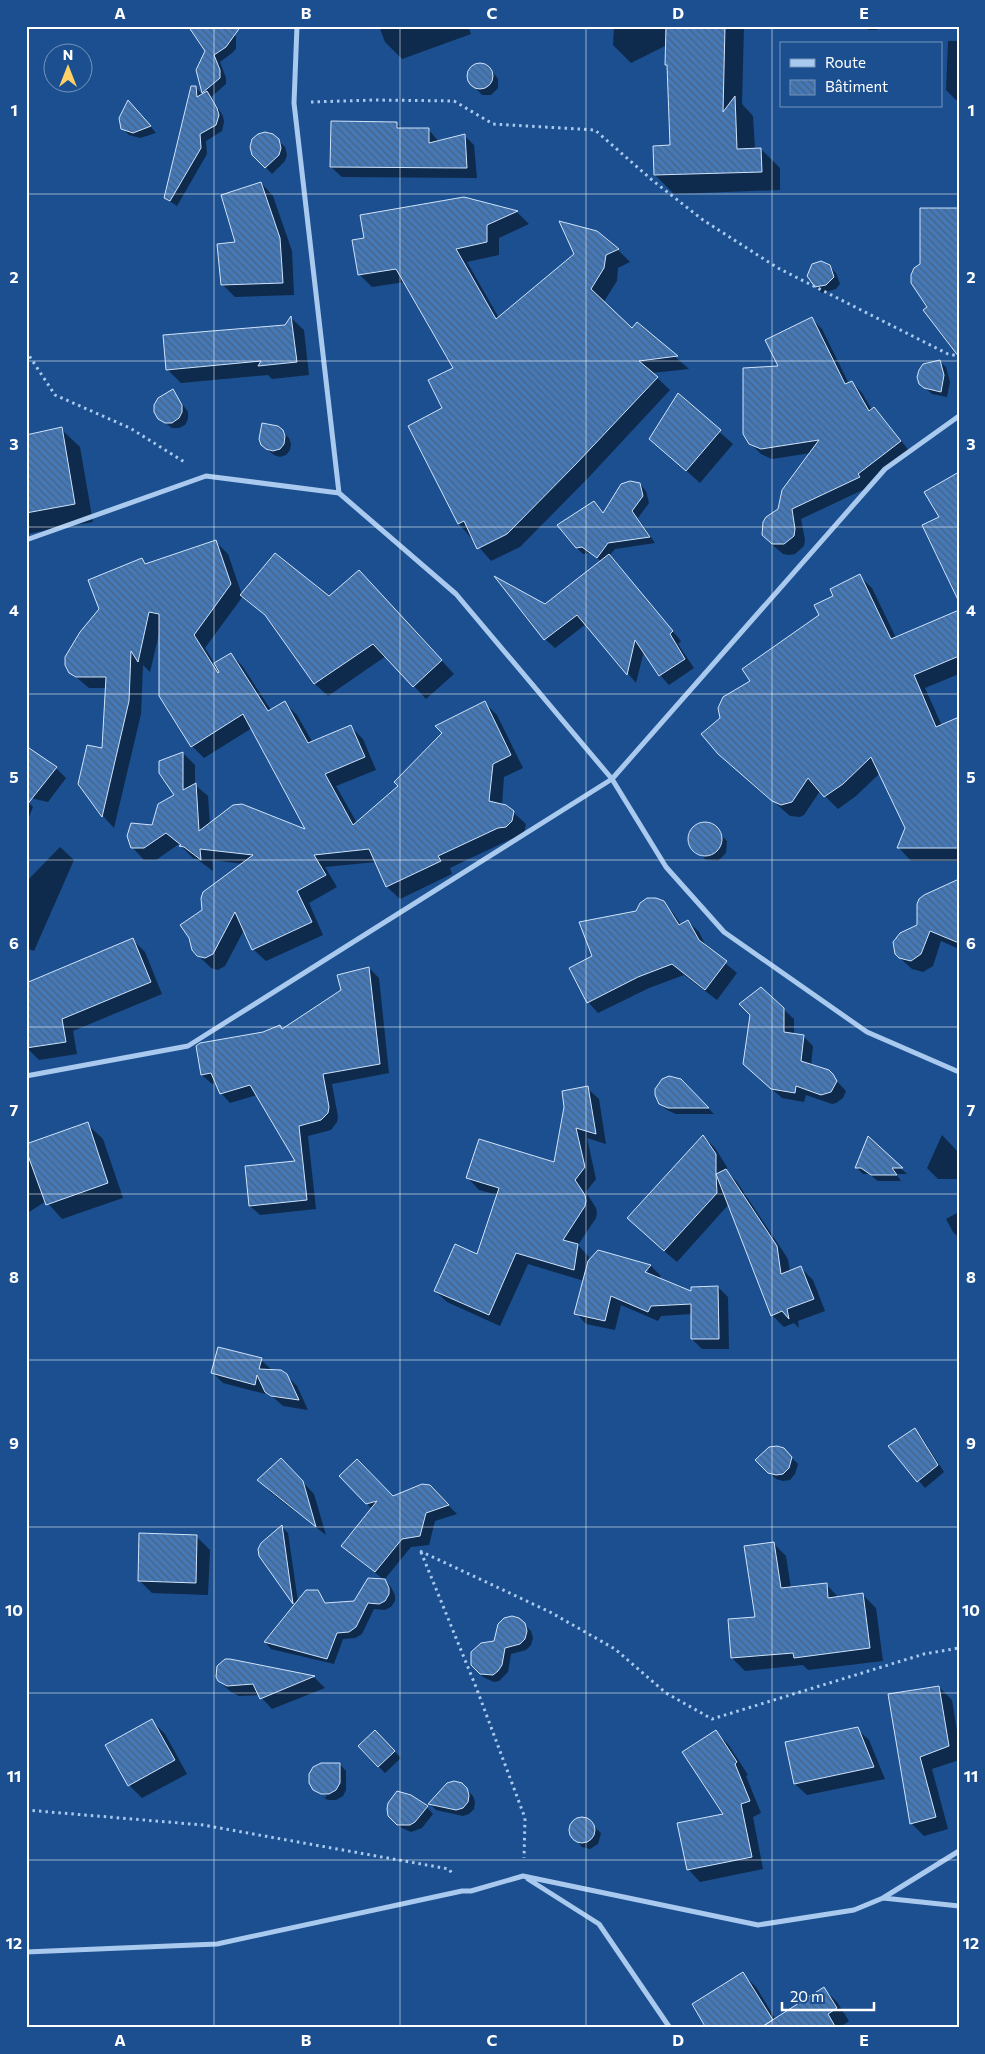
<svg xmlns="http://www.w3.org/2000/svg" width="985" height="2054" viewBox="0 0 985 2054" font-family="Commissioner,sans-serif">
<defs>
<pattern id="building-back-hatch" width="6" height="6" patternUnits="userSpaceOnUse" patternTransform="scale(1.25)"><rect width="6" height="6" fill="#4478b7"/><path d="M-1 5l2 2M0 0l6 6M5-1l2 2" fill="none" stroke="#486282"/></pattern>
</defs>
<rect width="100%" height="100%" fill="#1b4f8f"/>
<!-- shadow -->
<path fill="#0007" fill-rule="evenodd" d="M379 26H468L471 34 402 59 385 42Z
M614 26H744L742 104 753 116 755 149H761L780 168V190L674 194 655 175 671 147 667 45 631 63 613 45Z
M863 26H883L876 30H869Z
M233 32 236 37V49L232 53 220 62 226 78V84L211 97 223 116 224 122 222 131 206 141 207 154 177 206 165 198 196 88 204 96 197 70Z
M948 41H959V100H956L946 90Z
M475 65H484L495 75 498 79V88L491 95H482L469 81V72Z
M135 108 156 133 140 138 129 135 123 129Z
M396 123 403 130H429L439 142 464 135 474 145 477 178 342 177 331 167Z
M272 135 285 147 287 155 285 161 272 174 253 154Z
M261 183 273 196 292 251 294 295 235 297 222 284Z
M463 198 517 212 529 224 499 238V255L467 262 499 318 576 254 618 250 630 262 618 268 617 281 603 303 632 330 637 324 689 369 652 373 670 390 589 477 520 547 491 561 459 524 444 408 454 368 405 282 372 287 359 274 365 239Z
M829 266 836 273 840 284 836 289 822 293 816 287Z
M291 318 304 330 309 375 272 379 268 375 181 383 167 369 286 326Z
M812 319 822 329 849 384 852 382 862 393 872 410 874 409 884 419 910 452 868 485 869 487 801 519 805 540 804 546 795 554 789 555 783 554 767 540 779 510 811 453 772 459 761 454 750 443 780 367Z
M939 361 946 367 950 382 947 397 932 394 920 383Z
M173 391 188 412V419L185 425 179 428H172L159 418Z
M678 395 733 444 700 483 651 439Z
M278 427 289 438 291 444 290 450 286 455 280 457 274 455 262 445Z
M61 429 80 447 93 522 26 534V436Z
M640 484 646 491 649 503 638 518 655 543 615 549 609 556 681 641 678 644 694 668 669 685 660 675 644 651 636 683 586 624 555 648 545 639V605L601 561 590 553 583 554 576 547 594 503 604 514Z
M216 542 228 554 242 595 329 598 371 584 454 674 426 699 386 656 328 696 315 684 270 620 243 596 205 648 215 664 231 654 243 667 271 710 285 703 297 715 313 743 351 727 363 739 376 770 336 786 357 823 400 786 485 703 497 715 523 768 504 777 502 805 513 812 526 824 524 833 518 839H511L450 868 452 874 400 899 387 887 376 862 325 867 337 887 309 903 323 935 266 961 253 949 244 930 225 966 218 970 211 968 198 955 203 910 243 864 212 860 213 871 197 859 193 858 179 844 156 860H144L132 847 153 826 176 795 183 753 195 765V785L208 796 210 824 308 832 252 728 204 758 192 746 159 634 150 672 143 665 141 714 114 828 103 816 79 783 103 750 106 688H89L70 672 142 559 147 565Z
M859 576 872 588 896 638 959 636V674L925 688 942 726 959 719V861H911L899 848 906 828 880 773 856 796 838 809 820 791 804 815 800 817 790 816 719 753 721 718 752 681 821 615 835 596Z
M56 768 66 778 48 802 26 797Z
M26 800 33 807 26 824Z
M700 825H711L727 841 726 853 718 861 706 860 691 845V833Z
M60 847 74 860 34 951 26 948V882Z
M959 880V949L941 941 933 966 923 972 912 969 900 958 919 926Z
M663 902 674 914 681 925 688 921 699 932 707 948 737 973 717 1000 684 975 649 988 598 1013 588 1002 594 957 637 912Z
M133 940 145 952 162 994 73 1031 77 1054 39 1060 28 1049 26 1050V988Z
M369 968 379 978 389 1073 332 1084 338 1117 337 1122 331 1130 308 1136 316 1209 260 1215 250 1206 297 1162 257 1095 230 1103 221 1093 216 1083 212 1084 202 1075 263 1034 280 1026 283 1030 343 991Z
M783 1009 794 1019V1035L803 1036 813 1046 811 1066 828 1072 846 1091 843 1098 836 1103 832 1104 806 1095 804 1102 782 1098 754 1074Z
M680 1080 714 1114H676L667 1110 660 1103Z
M587 1088 599 1099 606 1144 587 1138 596 1179 586 1192 596 1208 597 1213 596 1218 578 1245 589 1257 588 1262 598 1251 651 1266 661 1276 658 1279 692 1293 718 1287 728 1297 729 1349H702L692 1339V1314L661 1316 658 1321 621 1305 615 1330 586 1324 576 1313 584 1281 528 1264 500 1326 447 1302 435 1291 478 1255 498 1195 479 1190 468 1178 555 1163ZM645 1270H649L642 1277Z
M87 1124 103 1139 123 1198 62 1219 46 1201 26 1214V1157Z
M942 1135 959 1153V1179H938L927 1168Z
M703 1136 715 1148 727 1167V1172L737 1182 788 1259 790 1272 801 1268 813 1280 825 1311 798 1321 799 1328 794 1323 784 1327 772 1315 729 1204 677 1262 640 1230Z
M868 1139 907 1174H896L901 1181H878L869 1174H863L857 1168Z
M959 1212V1238L953 1232 946 1219Z
M261 1360 272 1370 286 1375 297 1386 308 1410 283 1406 266 1391 265 1394 223 1383 213 1373Z
M915 1430 921 1436 944 1472 925 1488 889 1446Z
M790 1456 798 1464 795 1474 790 1480 783 1481 776 1479 757 1460Z
M292 1471 314 1494 326 1535 270 1492 259 1480Z
M341 1476 393 1498 429 1486 457 1514 435 1521 429 1545 411 1547 384 1580 343 1546 372 1509Z
M282 1527 288 1533 298 1602 318 1591 327 1604 355 1602 384 1580 391 1587 395 1595V1601L391 1607 385 1610 374 1609 362 1634 355 1638 343 1639 334 1664 271 1649 265 1642 296 1605 260 1556Z
M197 1537 210 1550 208 1595 152 1593 139 1580Z
M773 1543 786 1556 791 1588 826 1584 839 1598 863 1595 876 1608 883 1661 808 1670 803 1665 745 1671 732 1658 756 1618Z
M519 1619 531 1631 533 1638 531 1645 526 1650 511 1654 508 1672 499 1681 494 1682 483 1677 476 1670 495 1642Z
M230 1661 315 1678 325 1688 272 1709 259 1695 239 1696 231 1692 219 1681Z
M939 1687 952 1700 959 1743V1760L932 1769 948 1829 924 1836 911 1823 890 1695Z
M152 1721 165 1734 187 1774 142 1798 129 1785Z
M857 1729 869 1740 885 1779 807 1795 795 1784Z
M375 1731 401 1758 385 1773 378 1766Z
M715 1732 728 1744 748 1775 746 1776 761 1813 753 1817 763 1869 700 1882 688 1869 725 1815Z
M340 1764 346 1771V1790L343 1796 336 1800H328L321 1796 325 1798 327 1796 317 1790Z
M466 1789 473 1796 475 1802 474 1809 469 1814 463 1816 436 1810 430 1804Z
M427 1807 433 1814 422 1828 411 1832 400 1827 393 1821Z
M580 1818 588 1821 601 1833 598 1844 590 1849 582 1847 570 1832 572 1824Z
M743 1974 756 1987 781 2028H708Z
M824 1989 837 2002 849 2021 839 2028H814Z"/>
<!-- building -->
<path fill="url(#building-back-hatch)" stroke="#cfe3fa" d="M188 26H241L226 47 214 55 220 70V78L202 93 196 70 205 51Z
M666 26H725L723 112 735 96 737 149 761 148 762 172 654 175 653 146 670 145 667 65H665Z
M467 76a13 13 0 1 1 26 0a13 13 0 1 1-26 0Z
M191 86H196L197 97 207 91 217 108 219 115 216 125 200 134 201 148 170 201 164 198Z
M128 100 151 126 133 133 121 129 119 118Z
M331 121 397 122V128H429V143L465 134 467 168 330 167Z
M265 132 273 134 279 139 281 148 279 155 265 168 252 155 250 147 252 139 258 134Z
M261 182 280 238 283 283 221 285 217 244 235 242 221 195Z
M464 197 518 211 487 225V242L456 249 496 319 574 254 559 221 597 231 619 249 606 255 604 268 591 289 632 328 637 322 678 356 639 361 658 377 576 464 507 534 477 549 464 521 458 524 408 426 442 408 428 380 453 368 396 269 358 275 352 240 364 238 360 215Z
M920 208H959V357L923 310 927 307 911 283V275L914 268 920 264Z
M821 261 830 265 834 277 826 285 815 287 807 276 812 264Z
M291 316 297 362 258 366 261 361 166 370 163 335 285 325Z
M812 317 845 384 852 381 869 411 874 407 901 441 858 474 860 477 792 509 795 529 794 536 784 544H772L762 535 763 522 766 517 778 509 782 490 819 440 761 449 749 444 743 434V368L778 366 765 340Z
M940 360 944 375 941 392 924 388 919 384 917 377 919 370 923 364Z
M173 389 182 405V412L179 418 172 423H165L158 419 154 412V405L158 398Z
M678 393 721 430 686 471 649 439Z
M262 423 278 426 283 430 285 436 284 444 280 449 273 451 266 449 261 445 259 439Z
M62 427 75 504 26 513V435Z
M959 472V602L922 525 939 517 924 492Z
M630 481 640 483 643 496 632 511 650 537 608 543 597 558 582 547 576 548 557 525 594 501 603 513 621 484Z
M216 540 231 584 194 635 218 673 219 672 214 663 231 653 268 711 285 701 308 743 351 725 365 757 325 774 353 825 398 786 394 782 442 733 435 726 485 701 511 755 493 764 489 801 506 805 514 811 512 821 506 827 498 828 438 856 441 861 386 887 369 849 314 855 326 875 297 891 312 922 252 950 235 912 213 954 205 958 197 956 192 950 189 938 180 925 202 910 201 898 203 892 253 855 200 849 201 860 184 847 179 846 181 845 166 833 144 848H131L127 836 131 823 152 825 158 804 174 795 159 773V761L183 752V790L196 783 199 831 233 805 242 804 305 829 243 714 191 747 159 696V614L149 612 138 662 131 651 129 701 102 817 78 784 87 745 102 748 106 677H76L69 673 65 665V657L80 632 99 609 88 580 142 558 145 564Z
M275 553 329 596 359 570 442 660 413 687 373 644 314 684 265 615 240 595Z
M609 554 673 631 670 634 685 659 659 676 635 640 627 675 577 615 544 640 494 576 545 604Z
M860 574 891 639 959 610V656L914 675 936 727 959 717V848H897L905 828 871 757 843 784 824 797 808 778 792 802 781 805 772 801 718 754 701 734 720 718 718 708 723 697 750 681 742 669 819 615 814 605 833 596 830 589Z
M26 746 57 767 26 806Z
M688 839a17 17 0 1 1 34 0a17 17 0 1 1-34 0Z
M959 879V943L930 931 921 954 911 961 899 958 895 954 893 942 900 933 917 925V904L919 899 924 895Z
M647 898H656L664 901 679 925 688 920 699 940 727 961 705 990 672 964 638 977 587 1003 569 968 592 956 579 922 636 911 640 903Z
M133 938 151 982 62 1019 66 1042 26 1048V983Z
M369 967 380 1064 323 1074 329 1107 328 1113 321 1120 299 1126 307 1200 249 1206 245 1166 295 1161 250 1085 220 1094 211 1073 201 1075 196 1046 200 1043 263 1032 280 1025 282 1029 341 990 337 975Z
M761 987 784 1008V1032L804 1035 801 1061 829 1070 833 1074 837 1081 831 1092 821 1095 796 1086 795 1093 771 1089 743 1064 750 1015 739 1004Z
M669 1076 681 1079 709 1108H668L659 1104 655 1095V1089L662 1079Z
M588 1086 596 1134 576 1128 585 1167 575 1180 585 1195 586 1201 585 1206 563 1240 578 1244 574 1270 516 1253 489 1315 434 1291 455 1244 477 1254 499 1188 466 1178 479 1139 554 1162 564 1107 562 1091Z
M88 1122 108 1183 46 1205 26 1150V1144Z
M703 1135 716 1154V1174L726 1169 777 1246 781 1274 801 1266 814 1299 787 1309 789 1319 782 1311 771 1316 716 1174 717 1193 664 1251 627 1218Z
M868 1136 903 1168H892L897 1175H871L861 1168H855Z
M598 1250 651 1265 645 1272 691 1291V1287L718 1286 719 1339H691V1304L651 1306 648 1312 611 1296 605 1321 574 1314 588 1261Z
M218 1347 262 1358 259 1369 281 1370 287 1374 299 1400 271 1396 265 1392 257 1375 255 1385 211 1373Z
M915 1428 938 1465 917 1482 888 1446Z
M777 1446 784 1448 792 1457 789 1468 783 1474 776 1475 768 1473 755 1460 769 1447Z
M281 1458 303 1481 316 1527 257 1480Z
M357 1459 393 1496 422 1484 430 1485 449 1505 426 1513 420 1536 402 1539 375 1572 341 1546 377 1501 366 1504 339 1476Z
M282 1525 293 1604 259 1556 258 1549 261 1543Z
M139 1533 197 1535 196 1583 138 1581Z
M774 1542 781 1588 827 1583 828 1598 863 1593 870 1648 794 1658 793 1653 731 1658 728 1619 755 1617 744 1546Z
M368 1578 385 1579 389 1588V1594L385 1601 379 1604 368 1603 356 1627 349 1632 337 1633 327 1659 264 1642 306 1590H318L325 1603 354 1601Z
M512 1616 519 1618 525 1623 527 1631 525 1639 520 1644 505 1648 502 1665 498 1671 493 1675 480 1674 471 1665V1652L481 1643 494 1641 498 1624 504 1618Z
M225 1659H230L315 1676 260 1699 253 1684 227 1686 218 1681 216 1677 217 1666Z
M939 1686 949 1746 920 1757 936 1817 910 1824 888 1694Z
M152 1719 175 1760 128 1786 105 1745Z
M858 1727 874 1767 794 1784 785 1742Z
M375 1730 395 1751 378 1767 358 1746Z
M716 1730 737 1762 735 1764 750 1801 741 1804 752 1857 687 1870 677 1823 723 1814 682 1752Z
M321 1763H340V1783L336 1790 329 1794H321L313 1790 309 1783V1774L313 1767Z
M454 1781 462 1783 467 1788 469 1795 468 1802 463 1808 456 1810 428 1804 447 1783Z
M397 1791 411 1795 428 1806 415 1822 410 1825H397L388 1816 387 1809 388 1803Z
M569 1830a13 13 0 1 1 26 0a13 13 0 1 1-26 0Z
M743 1972 773 2020 760 2028H706L692 2004Z
M824 1987 837 2008 828 2014 836 2028H760Z"/>
<g fill="none" stroke-linecap="round" stroke-linejoin="round">
<!-- path -->
<path stroke="#a9c9ee" stroke-width="3" stroke-dasharray="2.5 4" stroke-linecap="butt" d="M311 102 375 100 454 101 493 124 595 130 652 180 703 220 778 268 948 354 959 356
M26 351 55 395 130 428 186 463
M420 1551 550 1612 615 1649 666 1693 712 1719 924 1654 959 1648
M421 1552 476 1687 525 1818 524 1858
M26 1810 203 1825 449 1869 453 1875"/>
<!-- minor -->
<path stroke="#a9c9ee" stroke-width="5" d="M297 26 294 103 339 493 456 594 612 779 666 867 724 932 867 1032 959 1072
M26 540 206 476 339 493
M26 1076 188 1046 612 779 885 469 959 416
M528 1879 599 1924 670 2028
M883 1898 959 1906
M26 1952 217 1944 462 1891H471L523 1876 758 1925 854 1910 883 1898 959 1851"/>
</g>
<!-- grid -->
<path fill="none" stroke="#fff" stroke-width="1" stroke-opacity="0.55" d="M214 26V2028M400 26V2028M586 26V2028M772 26V2028M26 194H959M26 361H959M26 527H959M26 694H959M26 860H959M26 1027H959M26 1194H959M26 1360H959M26 1527H959M26 1693H959M26 1860H959"/>
<!-- border -->
<rect width="985" height="2054" fill="none" stroke="#1b4f8f" stroke-width="55"/>
<!-- legend -->
<rect x="780" y="42" width="162" height="65" fill="#1b4f8f" stroke="#7695bc"/>
<rect x="790" y="59" width="25" height="8" fill="#a9c9ee" stroke="#7695bc"/>
<text x="825" y="68" font-size="15" fill="#ffffff">Route</text>
<rect x="790" y="80" width="25" height="15" fill="url(#building-back-hatch)" stroke="#7695bc"/>
<text x="825" y="92" font-size="15" fill="#ffffff">Bâtiment</text>
<!-- north arrow -->
<g transform="translate(68 68)"><circle r="24" fill="#1b4f8f" stroke="#7695bc"/>
<path d="M0-4L9 19L0 12L-9 19Z" fill="#ffd166"/>
<text y="-8" font-size="14" font-weight="bold" text-anchor="middle" fill="#ffffff">N</text>
</g>
<!-- scale -->
<path d="M782 2002v8h92v-8" fill="none" stroke="#ffffff" stroke-width="2.5"/>
<text x="790" y="2002" font-size="15" fill="#ffffff" stroke="#1b4f8f" stroke-width="4" paint-order="stroke">20 m</text>
<rect x="28" y="28" width="930" height="1998" fill="none" stroke="#fff" stroke-width="2"/>
<g font-size="16" text-anchor="middle" font-weight="bold" fill="#fff">
<text x="120" y="19">A</text>
<text x="306" y="19">B</text>
<text x="492" y="19">C</text>
<text x="678" y="19">D</text>
<text x="864" y="19">E</text>
<text x="14" y="116">1</text>
<text x="971" y="116">1</text>
<text x="14" y="283">2</text>
<text x="971" y="283">2</text>
<text x="14" y="450">3</text>
<text x="971" y="450">3</text>
<text x="14" y="616">4</text>
<text x="971" y="616">4</text>
<text x="14" y="783">5</text>
<text x="971" y="783">5</text>
<text x="14" y="949">6</text>
<text x="971" y="949">6</text>
<text x="14" y="1116">7</text>
<text x="971" y="1116">7</text>
<text x="14" y="1283">8</text>
<text x="971" y="1283">8</text>
<text x="14" y="1449">9</text>
<text x="971" y="1449">9</text>
<text x="14" y="1616">10</text>
<text x="971" y="1616">10</text>
<text x="14" y="1782">11</text>
<text x="971" y="1782">11</text>
<text x="14" y="1949">12</text>
<text x="971" y="1949">12</text>
<text x="120" y="2046">A</text>
<text x="306" y="2046">B</text>
<text x="492" y="2046">C</text>
<text x="678" y="2046">D</text>
<text x="864" y="2046">E</text>
</g>
</svg>
